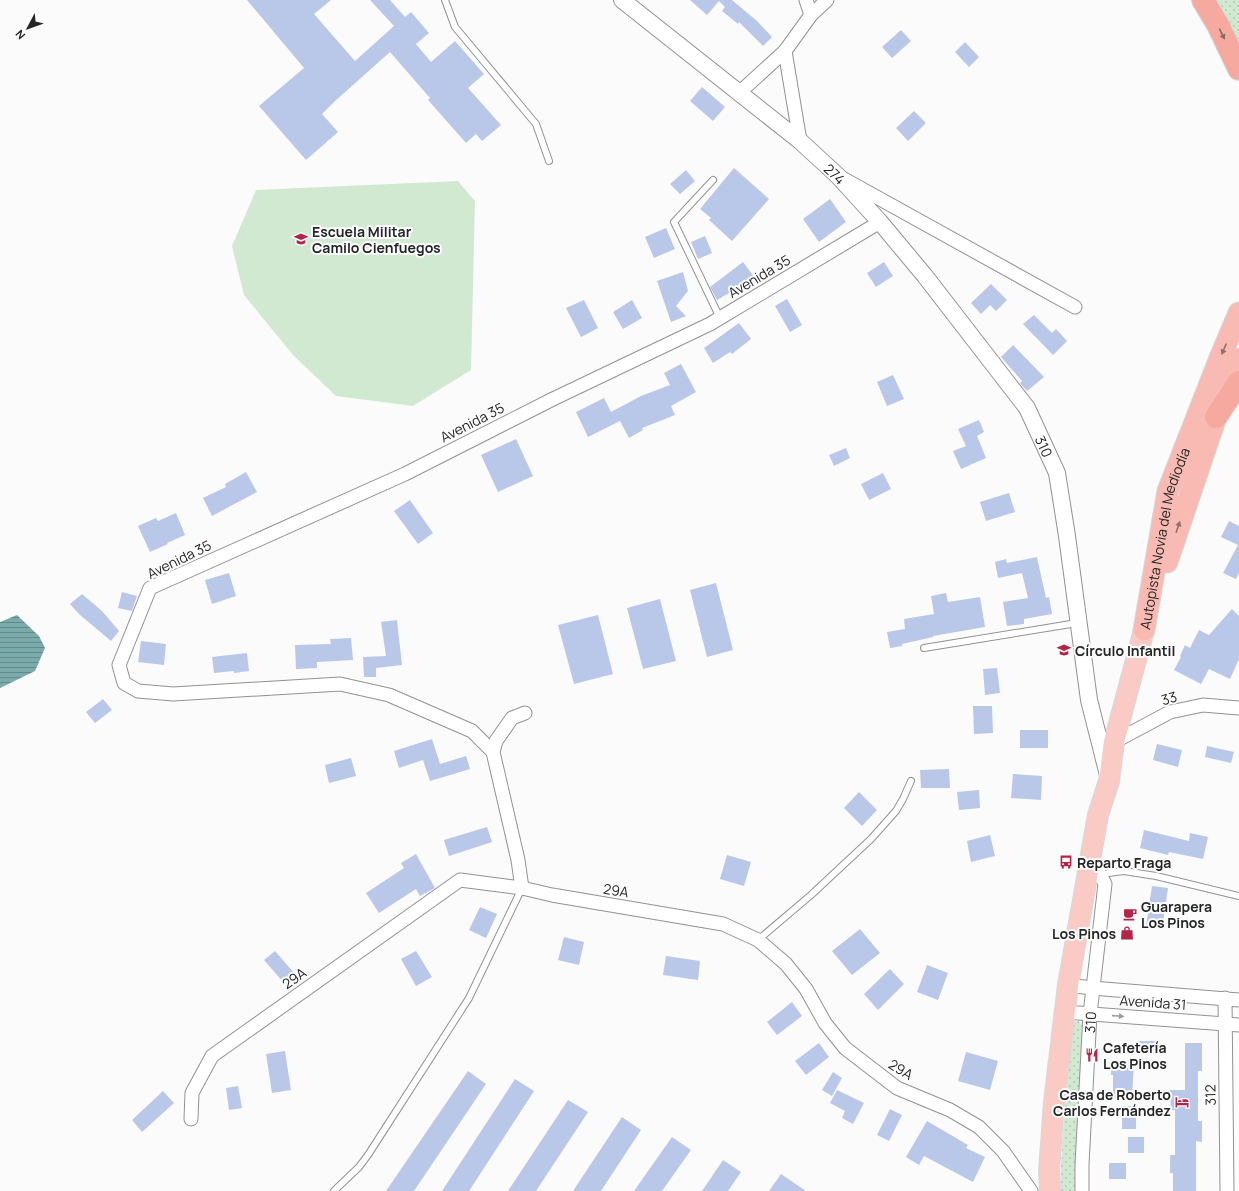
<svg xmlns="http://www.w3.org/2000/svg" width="1239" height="1191" viewBox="0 0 1239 1191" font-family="Manrope,sans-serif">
<defs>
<pattern id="grass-dots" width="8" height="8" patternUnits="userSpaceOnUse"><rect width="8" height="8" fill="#d1e9d1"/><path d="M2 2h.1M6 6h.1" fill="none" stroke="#b3c8b3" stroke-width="1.8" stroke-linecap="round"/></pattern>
<pattern id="water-rules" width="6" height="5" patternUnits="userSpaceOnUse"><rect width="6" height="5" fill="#7aaaaa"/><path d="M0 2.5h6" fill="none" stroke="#648a8a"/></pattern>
</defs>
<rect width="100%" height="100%" fill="#fbfbfc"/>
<!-- grass -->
<path fill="url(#grass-dots)" d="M1212 0H1239V49Z
M1079 1021 1082 1025 1075 1191H1060L1061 1163 1070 1024 1071 1022Z"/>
<!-- garden -->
<path fill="#d1e9d1" d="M458 181 475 201 471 370 413 406 336 396 293 355 244 295 232 246 256 190Z"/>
<!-- water -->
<path fill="url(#water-rules)" d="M17 615 39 636 45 648 35 671 0 688V622Z"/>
<!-- building -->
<path fill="#b9c7e9" d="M247 0H331L314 14 355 61 394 26 370 0H390L405 17 411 12 429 33 416 44 431 62 455 41 484 74 468 88 501 125 482 141 476 134 466 143 428 100 430 98 390 52 334 102 322 114 338 132 306 160 259 106 304 68Z
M690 0H732L757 21 772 37 763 46 739 22 738 24 722 11 725 7 719 1 707 15Z
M901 30 911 41 892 58 882 47Z
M965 42 979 57 969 67 955 52Z
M702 87 725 107 713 121 690 101Z
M914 111 926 123 908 141 896 128Z
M734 168 769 199 732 241 709 220 711 218 700 209Z
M686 170 695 181 680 194 670 184Z
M830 199 846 222 819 242 803 219Z
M666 228 675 249 654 258 645 237Z
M705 236 712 253 698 259 691 242Z
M743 262 755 278 717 300 710 287Z
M884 262 893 276 876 287 867 273Z
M683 272 688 291 676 306 686 316 671 322 657 281Z
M991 284 1007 300 996 311 990 305 981 314 971 303Z
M787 299 802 325 790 332 775 306Z
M584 300 598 328 581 337 566 308Z
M632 300 642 318 623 329 613 312Z
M1034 315 1052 333 1056 329 1067 341 1053 355 1023 324Z
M739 323 751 339 732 354 730 352 713 363 704 348Z
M1013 345 1044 377 1027 391 1020 383 1022 381 1001 357Z
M681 364 696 392 671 406 675 415 642 428 643 430 629 438 620 421 588 437 576 412 604 398 611 412 641 396 670 385 664 373Z
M893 375 904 399 887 406 877 382Z
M979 420 984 432 977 436 986 458 961 469 953 451 966 446 958 429Z
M516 439 533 476 498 492 481 455Z
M846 448 850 458 834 466 829 455Z
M246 472 257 492 212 516 203 498 226 487 225 484Z
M883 473 891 489 869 500 861 484Z
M1009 493 1015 512 986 521 980 502Z
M410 500 433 533 418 544 394 511Z
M176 513 185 535 167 543 168 544 150 552 138 526 156 518 158 521Z
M1229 521 1239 526V573L1236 579 1223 573 1238 545 1221 537Z
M1037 557 1046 598 1049 597 1052 614 1024 619V624L1007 626 1003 602 1028 598 1022 573 998 578 995 562 1006 559 1007 563Z
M229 573 236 596 212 604 205 580Z
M716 583 733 650 707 657 690 590Z
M122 592 137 596 132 611 118 608Z
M946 593 948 602 980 597 985 627 933 636V637L902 644V646L890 648 887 632 905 629 904 619 934 614 931 596Z
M82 594 102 611 119 631 111 641 80 615 70 604Z
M660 599 676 661 643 669 627 608Z
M1232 609 1239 616V659L1230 679 1209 669 1201 684 1174 670 1181 657 1180 656 1185 645 1190 648 1199 630 1209 635Z
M598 615 613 674 574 684 558 625Z
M397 620 402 665 376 668V677H364L363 657 386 656 381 622Z
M351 638 353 660 317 662V668L296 669 295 645 331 644 330 639Z
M141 641 166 644 164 665 138 662Z
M247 653 249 671 234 673V671L214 673 212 657Z
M997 668 1000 693 985 695 983 669Z
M103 699 112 710 95 723 86 712Z
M973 706H992L993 733 974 734Z
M1020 730H1048V748H1020Z
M432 739 440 764 466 756 470 769 430 781 423 760 399 768 394 751Z
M1157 744 1182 750 1178 767 1153 760Z
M1207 746 1234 752 1231 763 1205 757Z
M351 758 356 776 329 783 325 765Z
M949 769 950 788H921L920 770Z
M1013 774 1042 776 1041 800 1011 798Z
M979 790 980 808 959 810 957 792Z
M859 792 877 810 862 826 844 808Z
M487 827 492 842 449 856 444 840Z
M1144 830 1189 841 1190 833 1208 837 1203 859 1169 852 1168 855 1140 848Z
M990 835 995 856 971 862 967 841Z
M416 854 435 888 420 896 416 889 379 913 366 893 404 868 401 863Z
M727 855 751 862 744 886 720 879Z
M1152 886 1168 888 1162 929 1146 926Z
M480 907 497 914 486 938 469 930Z
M860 929 880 953 852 975 832 951Z
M564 937 584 942 579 965 558 960Z
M275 951 295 974 284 983 264 960Z
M416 951 432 977 416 986 401 959Z
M666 956 700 961 698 980 663 975Z
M927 965 948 973 938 1000 917 992Z
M890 969 904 984 878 1010 864 994Z
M792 1002 802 1016 777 1035 767 1022Z
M1137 1041H1155V1054H1137Z
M819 1043 829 1057 806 1075 795 1061Z
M1185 1043H1202V1071H1198V1121H1202V1142L1196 1141V1191H1173V1173H1170V1155H1175V1110H1171L1170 1090H1185Z
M285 1051 291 1090 272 1093 266 1054Z
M966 1052 998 1061 990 1090 958 1081Z
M1111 1062H1134L1132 1098H1113V1075H1111Z
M468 1071 486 1084 414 1191H386Z
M833 1072 842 1078 832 1096 822 1090Z
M515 1079 534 1091 469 1191H442Z
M238 1086 242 1108 229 1110 226 1088Z
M837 1090 864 1103 853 1124 842 1118 845 1111 830 1103Z
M163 1091 174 1103 142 1132 132 1120Z
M568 1100 588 1112 536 1191H508Z
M1122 1106H1136V1129H1122Z
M890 1109 902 1115 889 1141 877 1135Z
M622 1117 641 1130 601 1191H573Z
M927 1121 968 1145 966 1148 985 1157 973 1182 924 1156 919 1165 906 1157Z
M672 1137 691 1150 662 1191H634Z
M1128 1137H1144V1153H1128Z
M723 1160 741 1172 728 1191H702Z
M1109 1163H1126V1179H1109Z
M781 1174 806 1191H769Z"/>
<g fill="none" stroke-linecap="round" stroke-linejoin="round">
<!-- service casing -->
<g stroke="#929293" stroke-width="8">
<path id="service" d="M445 0 455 27 536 124 549 161
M713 180 674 222 720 318
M924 648 1077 623
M1101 877 1108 873 1124 871 1156 876 1239 896
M758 940 811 895 871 839 896 811 903 799 911 781
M334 1191 359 1167 368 1155 469 998 522 888"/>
</g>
<!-- minor casing -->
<g stroke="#929293" stroke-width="15">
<g id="minor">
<path d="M806 0 811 15"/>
<path d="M785 51 800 141"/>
<path d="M739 93 785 51 811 15 827 0"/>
<path d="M844 179 1075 307"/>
<path d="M1114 742 1170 712 1203 705 1239 708"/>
<path d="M493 752 472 731 389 695 340 684 173 694 138 691 124 683 119 665 150 588 405 474 553 399 710 324 880 222"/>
<path d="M522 888 518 860 493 752 496 741 512 718 525 713"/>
<path d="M1068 985 1092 988 1239 1000"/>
<path d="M1225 998 1227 1191"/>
<path d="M1065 1012 1239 1025"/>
<path d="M191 1119 192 1093 212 1056 460 880 522 888 552 895 723 924 758 940 786 964 806 989 825 1023 845 1048 897 1088 950 1110 979 1127 1003 1151 1031 1191"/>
<path id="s1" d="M1082 1191V1164L1090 1014 1105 884 1091 857"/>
</g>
</g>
<!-- tertiary casing -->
<g stroke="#929293" stroke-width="18">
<g id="tertiary">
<path id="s2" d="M622 0 800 141 838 176 880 222 925 276 1027 408 1057 473 1067 536 1089 700 1108 775"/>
</g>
</g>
<!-- primary casing -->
<g stroke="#d8d8d8" stroke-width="22">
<path id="primary" d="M1050 1191 1049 1171 1054 1102 1068 985 1098 815 1109 781 1114 742 1144 630"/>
</g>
<!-- trunk casing -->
<g stroke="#d8d8d8" stroke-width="23">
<g id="trunk">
<path d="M1167 562 1216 417 1239 359"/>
<path id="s3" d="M1144 630 1168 491 1220 358 1239 313"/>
</g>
</g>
<!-- motorway casing -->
<g stroke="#d8d8d8" stroke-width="24">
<path id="motorway" d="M1203 0 1218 25 1239 69
M1216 417 1239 382"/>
</g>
<!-- service -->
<use href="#service" stroke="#fff" stroke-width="6"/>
<!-- minor -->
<use href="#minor" stroke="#fff" stroke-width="13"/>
<!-- tertiary -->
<use href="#tertiary" stroke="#fff" stroke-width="16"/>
<!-- primary -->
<use href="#primary" stroke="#facbc5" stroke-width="20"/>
<!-- trunk -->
<use href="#trunk" stroke="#f8bab2" stroke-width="21"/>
<!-- motorway -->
<use href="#motorway" stroke="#f6a99e" stroke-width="22"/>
</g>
<!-- one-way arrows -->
<defs><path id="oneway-solid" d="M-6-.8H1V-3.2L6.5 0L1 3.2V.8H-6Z"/></defs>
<use fill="#8d6762" href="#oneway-solid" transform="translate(1222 34) rotate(64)"/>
<g fill="#8e706c">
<use href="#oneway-solid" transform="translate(1224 349) rotate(113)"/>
<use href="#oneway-solid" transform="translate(1178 527) rotate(-71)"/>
</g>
<use fill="#9c9d9d" href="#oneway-solid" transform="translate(1118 1016) rotate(4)"/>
<!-- icons -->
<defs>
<g id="school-bare" transform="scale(1.08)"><path d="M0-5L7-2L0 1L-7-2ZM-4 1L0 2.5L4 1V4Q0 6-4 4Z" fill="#b42348" stroke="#fbfbfc" stroke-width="2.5" paint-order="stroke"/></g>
<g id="bus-bare" transform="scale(1.08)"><path d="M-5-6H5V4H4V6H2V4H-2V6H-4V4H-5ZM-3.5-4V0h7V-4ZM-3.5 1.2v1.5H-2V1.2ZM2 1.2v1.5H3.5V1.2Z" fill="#b42348" stroke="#fbfbfc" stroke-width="2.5" paint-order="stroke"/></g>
<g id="cafe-bare" transform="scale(1.08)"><path d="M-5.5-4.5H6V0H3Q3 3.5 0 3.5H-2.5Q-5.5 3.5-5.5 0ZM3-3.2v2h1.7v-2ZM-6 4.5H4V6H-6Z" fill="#b42348" stroke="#fbfbfc" stroke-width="2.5" paint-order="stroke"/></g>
<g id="shop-bare" transform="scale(1.08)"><path d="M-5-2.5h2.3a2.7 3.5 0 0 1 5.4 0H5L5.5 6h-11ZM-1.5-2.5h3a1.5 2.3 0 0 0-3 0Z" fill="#b42348" stroke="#fbfbfc" stroke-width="2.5" paint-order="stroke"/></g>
<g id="restaurant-bare" transform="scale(1.08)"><path d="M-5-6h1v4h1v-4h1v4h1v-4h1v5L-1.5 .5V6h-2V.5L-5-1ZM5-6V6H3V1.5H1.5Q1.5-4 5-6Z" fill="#b42348" stroke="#fbfbfc" stroke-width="2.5" paint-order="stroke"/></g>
<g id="hotel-bare" transform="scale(1.08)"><path d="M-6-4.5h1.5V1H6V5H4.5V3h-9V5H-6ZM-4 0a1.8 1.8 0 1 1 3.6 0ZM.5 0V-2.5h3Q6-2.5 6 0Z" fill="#b42348" stroke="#fbfbfc" stroke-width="2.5" paint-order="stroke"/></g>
</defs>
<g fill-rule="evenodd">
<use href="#school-bare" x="301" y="239"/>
<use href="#school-bare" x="1064" y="650"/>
<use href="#bus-bare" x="1066" y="862"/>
<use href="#cafe-bare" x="1130" y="914"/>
<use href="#shop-bare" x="1127" y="933"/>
<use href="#restaurant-bare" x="1092" y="1055"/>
<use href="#hotel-bare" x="1182" y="1102"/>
</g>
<g text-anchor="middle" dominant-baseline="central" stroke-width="4" stroke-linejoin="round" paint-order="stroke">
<!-- street labels -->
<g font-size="14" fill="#242525" stroke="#fbfbfc">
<text stroke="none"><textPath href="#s2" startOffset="275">274</textPath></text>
<text transform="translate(759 276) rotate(-31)">Avenida 35</text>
<text transform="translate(472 422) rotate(-27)">Avenida 35</text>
<text stroke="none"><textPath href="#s2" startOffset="620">310</textPath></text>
<text stroke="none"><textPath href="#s3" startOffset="94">Autopista Novia del Mediodía</textPath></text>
<text transform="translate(179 559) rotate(-26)">Avenida 35</text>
<text transform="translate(1169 698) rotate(-18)">33</text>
<text transform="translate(616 890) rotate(9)">29A</text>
<text transform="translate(294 978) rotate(-35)">29A</text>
<text transform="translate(1153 1002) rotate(4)">Avenida 31</text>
<text stroke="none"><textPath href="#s1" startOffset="169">310</textPath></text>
<text transform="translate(901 1069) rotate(31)">29A</text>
<text transform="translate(1210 1095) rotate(-91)">312</text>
</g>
<!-- poi labels -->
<g font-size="14" font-weight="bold" fill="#242525" stroke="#fbfbfc" text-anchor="start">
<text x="312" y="231">Escuela Militar<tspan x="312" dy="16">Camilo Cienfuegos</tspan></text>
<text x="1075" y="650">Círculo Infantil</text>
<text x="1077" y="862">Reparto Fraga</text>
<text x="1141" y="906">Guarapera<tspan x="1141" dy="16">Los Pinos</tspan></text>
<text x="1116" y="933" text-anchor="end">Los Pinos</text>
<text x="1103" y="1047">Cafetería<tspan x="1103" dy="16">Los Pinos</tspan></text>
<text x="1171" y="1094" text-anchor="end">Casa de Roberto<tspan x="1171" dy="16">Carlos Fernández</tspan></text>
</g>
</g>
<!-- north arrow -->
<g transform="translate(28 28) rotate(229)" stroke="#fbfbfc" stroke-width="3" paint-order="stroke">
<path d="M0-3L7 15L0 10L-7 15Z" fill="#242525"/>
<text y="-6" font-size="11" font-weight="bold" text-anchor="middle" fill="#242525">N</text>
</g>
</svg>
